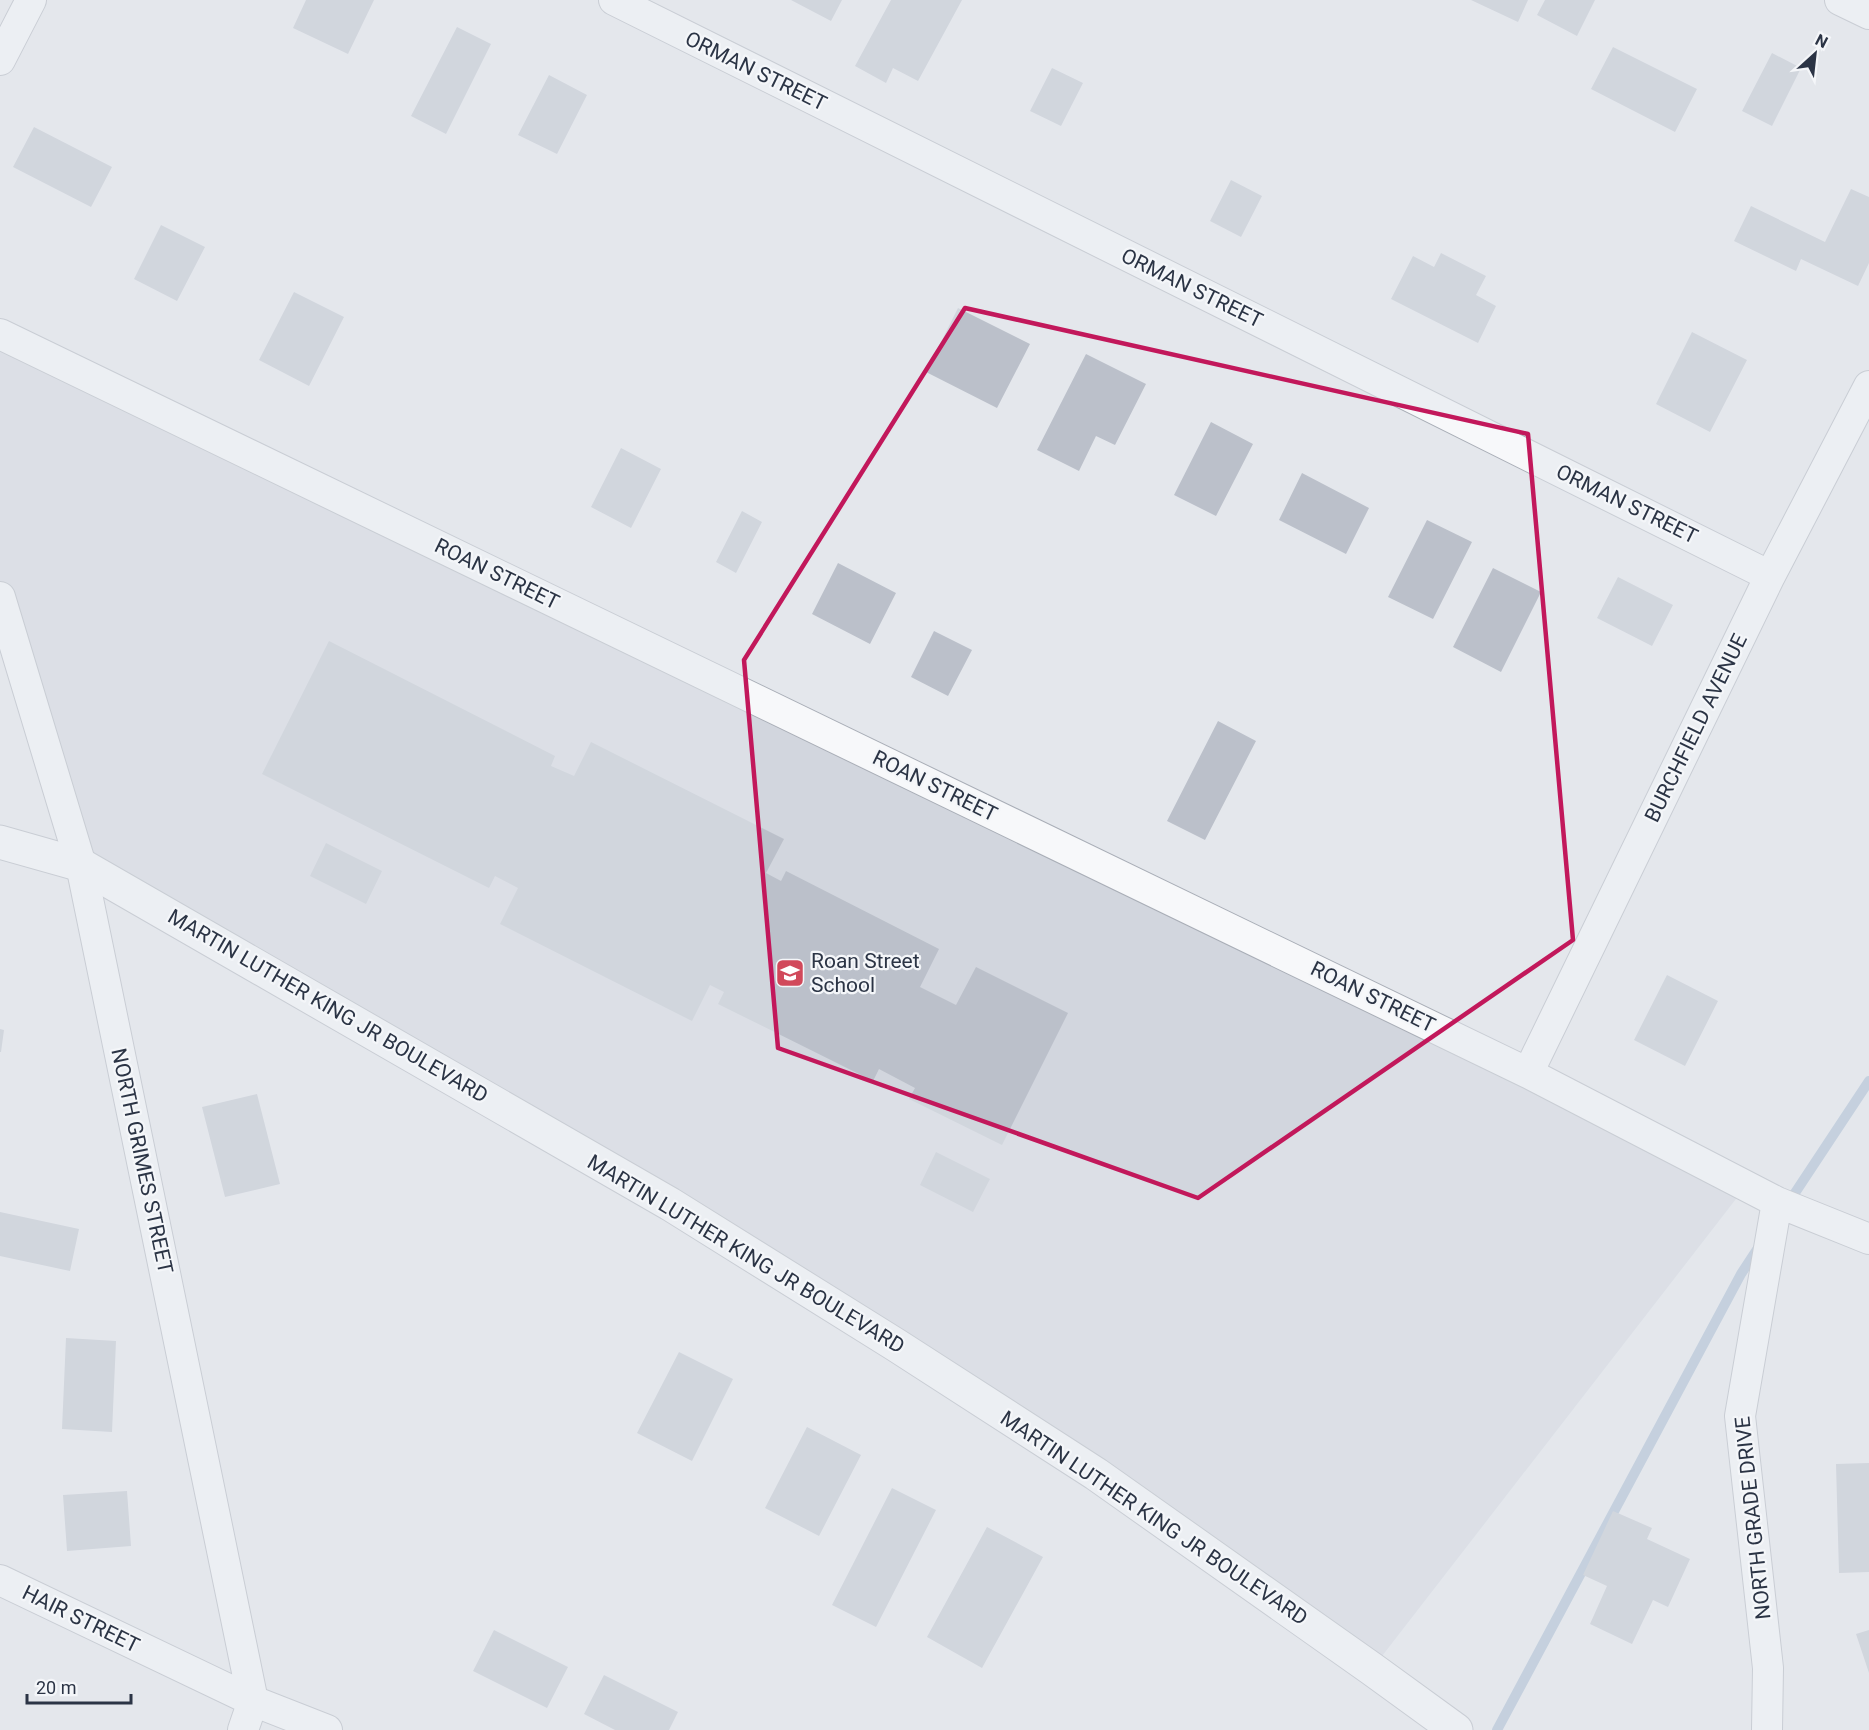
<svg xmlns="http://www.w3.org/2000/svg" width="1869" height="1730" viewBox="0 0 1869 1730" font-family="Roboto,sans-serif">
<rect width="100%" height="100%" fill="#e4e7ec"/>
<!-- built -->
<path fill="#d2d6de" d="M0 334 1746 1186 1372 1669 1096 1474 81 865 0 620Z"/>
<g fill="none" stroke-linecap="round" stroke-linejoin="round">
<!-- stream -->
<path stroke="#9fb4cc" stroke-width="10" d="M1787 1205 1869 1081
M1497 1730 1741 1274 1760 1245"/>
</g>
<!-- building -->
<path fill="#bbc0ca" d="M306 0H374L348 54 293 28Z
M791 0H842L831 21Z
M891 0H962L918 81 893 68 886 83 855 66Z
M1471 0H1528L1518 22Z
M1545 0H1595L1577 36 1537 15Z
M457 27 491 44 446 134 411 116Z
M1613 47 1697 89 1675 132 1591 89Z
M1772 53 1801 68 1772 126 1742 111Z
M1052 68 1083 83 1061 126 1030 111Z
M549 75 587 95 557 154 518 135Z
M34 127 112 167 91 207 13 167Z
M1231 180 1262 196 1241 237 1210 221Z
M1851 189 1869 197V263L1858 286 1801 259 1796 271 1734 241 1751 206 1825 242Z
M161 225 205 247 177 301 134 279Z
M1441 253 1486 276 1476 295 1496 306 1478 343 1391 299 1413 256 1434 267Z
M294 292 344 317 309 386 259 360Z
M958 308 1030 344 997 408 926 372Z
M1692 332 1747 360 1710 432 1656 404Z
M1086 354 1146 384 1115 445 1096 436 1079 471 1037 450Z
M1211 422 1253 444 1216 516 1174 495Z
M621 448 661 469 631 528 591 507Z
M1302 473 1369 508 1346 554 1279 520Z
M742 511 762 522 736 573 716 562Z
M1427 520 1472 542 1433 619 1388 597Z
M838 563 896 593 870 644 812 614Z
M1493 568 1541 592 1501 672 1453 647Z
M1618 577 1673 605 1652 646 1597 618Z
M934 631 972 650 948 696 911 677Z
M329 641 555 756 551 766 574 776 591 742 784 839 766 873 781 881 786 871 939 949 920 987 956 1005 976 967 1068 1013 1002 1145 909 1099 915 1088 879 1069 873 1081 718 1004 724 992 710 985 692 1021 500 924 518 888 495 876 489 888 262 774Z
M1218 721 1256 741 1205 840 1167 821Z
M326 843 382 871 366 904 310 876Z
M1667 975 1718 1001 1685 1066 1634 1040Z
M0 1029 4 1030 1 1052H0Z
M257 1094 280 1184 225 1197 202 1107Z
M936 1152 990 1179 973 1212 920 1185Z
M0 1212 79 1229 70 1271 0 1256Z
M66 1338 116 1341 112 1432 62 1429Z
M679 1352 733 1379 692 1461 637 1433Z
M807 1427 861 1455 819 1536 765 1508Z
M1869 1463V1572L1839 1573 1836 1464Z
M892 1488 936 1510 876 1627 832 1605Z
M127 1491 131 1546 67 1551 63 1495Z
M1613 1511 1652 1528 1647 1539 1690 1559 1668 1607 1653 1600 1632 1644 1590 1624 1607 1586 1583 1575Z
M987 1527 1043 1557 982 1668 927 1637Z
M494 1630 568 1667 547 1708 473 1671Z
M1869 1630V1673L1856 1634Z
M604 1675 678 1712 669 1730H615L584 1714Z"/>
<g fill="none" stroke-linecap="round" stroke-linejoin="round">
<!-- minor casing -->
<g stroke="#a9aeb7" stroke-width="32">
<path id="minor" d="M614 0 1770 576
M1840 0 1869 14
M0 60 31 0
M0 334 1528 1073 1777 1202 1869 1239
M0 597 81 865 253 1701 243 1730
M1528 1073 1770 576 1869 386
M0 1580 253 1701 327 1730
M1767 1730 1768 1668 1740 1416 1777 1202"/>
</g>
<!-- tertiary casing -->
<g stroke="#a9aeb7" stroke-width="35">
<path id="tertiary" d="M0 842 81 865 670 1204 896 1345 1096 1474 1372 1669 1456 1730"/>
</g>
<!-- minor -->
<use href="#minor" stroke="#f7f8fa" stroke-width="30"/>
<!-- tertiary -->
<use href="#tertiary" stroke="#f7f8fa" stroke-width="33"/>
</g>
<!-- marked area -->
<path d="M0 0H1869V1730H0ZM965 308 1528 434 1573 940 1198 1198 778 1048 744 660Z" fill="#e4e7ec" fill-opacity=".55" fill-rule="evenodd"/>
<path fill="none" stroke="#c2185b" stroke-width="4.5" stroke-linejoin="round" d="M965 308 1528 434 1573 940 1198 1198 778 1048 744 660Z"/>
<!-- icons -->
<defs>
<g id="school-square" transform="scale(1.5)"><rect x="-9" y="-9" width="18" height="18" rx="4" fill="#d1495b" stroke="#f4f6f9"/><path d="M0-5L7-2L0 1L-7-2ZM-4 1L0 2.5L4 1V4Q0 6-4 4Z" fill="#fff"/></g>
</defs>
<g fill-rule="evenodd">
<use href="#school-square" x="790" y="973"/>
</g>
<g text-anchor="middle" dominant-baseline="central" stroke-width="4.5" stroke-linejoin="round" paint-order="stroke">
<!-- street labels -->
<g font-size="21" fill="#2b3445" stroke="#f4f6f9">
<text transform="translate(756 71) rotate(26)">ORMAN STREET</text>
<text transform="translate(1192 288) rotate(26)">ORMAN STREET</text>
<text transform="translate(1627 504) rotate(26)">ORMAN STREET</text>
<text transform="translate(497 574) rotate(26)">ROAN STREET</text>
<text transform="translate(1696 728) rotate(-64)">BURCHFIELD AVENUE</text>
<text transform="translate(935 786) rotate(26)">ROAN STREET</text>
<text transform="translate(1373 997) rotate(26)">ROAN STREET</text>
<text transform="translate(328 1006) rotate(30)">MARTIN LUTHER KING JR BOULEVARD</text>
<text transform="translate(142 1161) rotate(78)">NORTH GRIMES STREET</text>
<text transform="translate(746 1254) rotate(31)">MARTIN LUTHER KING JR BOULEVARD</text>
<text transform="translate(1154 1518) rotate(34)">MARTIN LUTHER KING JR BOULEVARD</text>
<text transform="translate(1753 1518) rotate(-96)">NORTH GRADE DRIVE</text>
<text transform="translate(81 1619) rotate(26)">HAIR STREET</text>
</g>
<!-- poi labels -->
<g font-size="21" fill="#2b3445" stroke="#f4f6f9" text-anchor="start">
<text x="811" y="961">Roan Street<tspan x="811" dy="24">School</tspan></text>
</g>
</g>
<!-- north arrow -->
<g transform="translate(1815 54) rotate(27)" stroke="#f4f6f9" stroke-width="4.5" paint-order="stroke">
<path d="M0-4.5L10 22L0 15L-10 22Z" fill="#2b3445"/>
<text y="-9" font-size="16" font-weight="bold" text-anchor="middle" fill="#2b3445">N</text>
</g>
<!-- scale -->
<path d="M27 1694v9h104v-9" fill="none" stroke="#2b3445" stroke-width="3"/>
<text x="36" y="1694" font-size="18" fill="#2b3445" stroke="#f4f6f9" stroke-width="4.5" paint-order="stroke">20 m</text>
</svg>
